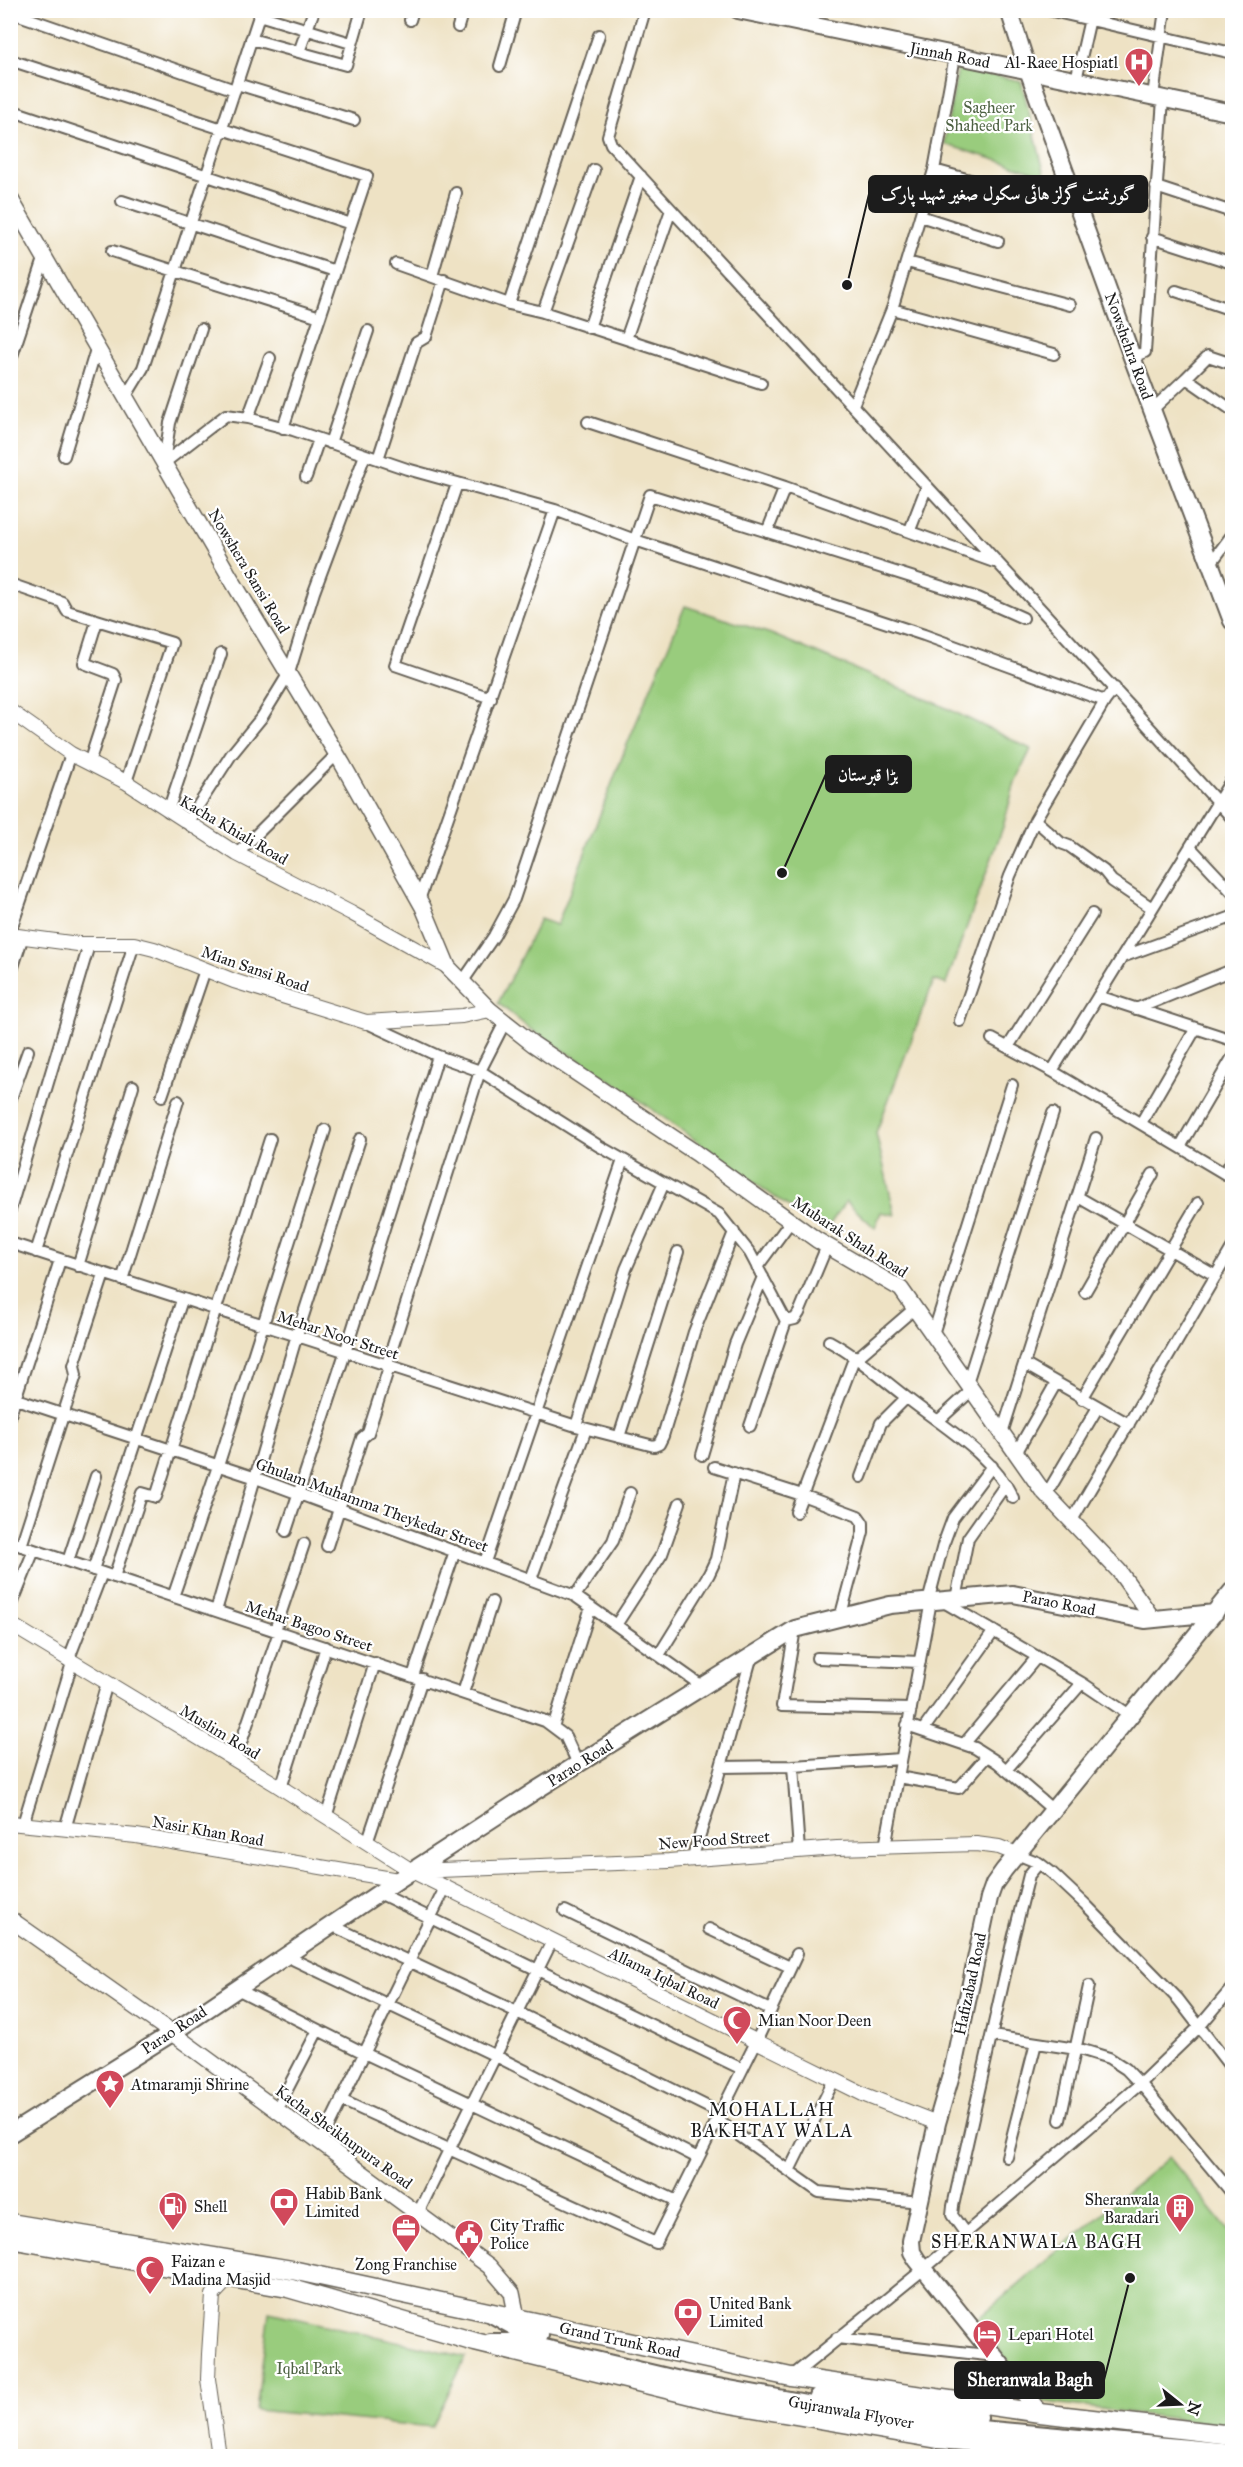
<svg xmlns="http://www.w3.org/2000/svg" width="1243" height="2467" viewBox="0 0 1243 2467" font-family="'IM FELL Great Primer',Amiri,serif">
<rect width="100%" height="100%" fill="#fff"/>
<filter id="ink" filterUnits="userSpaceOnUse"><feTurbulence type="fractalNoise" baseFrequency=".0167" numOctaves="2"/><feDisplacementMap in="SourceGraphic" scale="12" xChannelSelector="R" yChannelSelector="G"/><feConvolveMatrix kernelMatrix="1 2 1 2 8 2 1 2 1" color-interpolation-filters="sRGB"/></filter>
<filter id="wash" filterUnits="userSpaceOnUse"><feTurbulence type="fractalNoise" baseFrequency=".008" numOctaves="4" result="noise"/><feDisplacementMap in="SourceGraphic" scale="24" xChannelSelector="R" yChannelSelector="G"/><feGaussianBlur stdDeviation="1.35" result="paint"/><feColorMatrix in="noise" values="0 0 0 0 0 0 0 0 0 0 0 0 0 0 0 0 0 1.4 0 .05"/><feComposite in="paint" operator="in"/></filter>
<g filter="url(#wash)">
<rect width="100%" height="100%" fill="#eee2c4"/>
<!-- green -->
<path fill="#99cc7d" stroke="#5a744c" stroke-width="1.5" d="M958 68 1021 81 1045 175 944 144Z
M685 606 771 634 938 704 1031 749 1015 782 1003 827 946 984 934 980 876 1133 895 1215 881 1212 875 1228 846 1201 826 1230 783 1203 617 1084 530 1029 498 1003 540 919 557 925 626 747Z
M1169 2157 1232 2235V2426L1039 2401 976 2320Z
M269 2312 466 2357 432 2427 256 2410Z"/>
</g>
<g filter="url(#ink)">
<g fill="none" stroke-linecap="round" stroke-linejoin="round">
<!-- minor casing -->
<g stroke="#666157" stroke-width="14">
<path id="minor" d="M645 10 608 136 611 144C817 369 1027 592 1232 818
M1048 10 1232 53
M10 12 235 90
M259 15 351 43
M410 20 413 10
M458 27 463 10
M251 39 346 65 362 10
M299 52 314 10
M10 60 367 176 283 428
M500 66 516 10
M1076 80 1092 10
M237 84 354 120
M1153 96 1165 10
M10 110 351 224
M934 170 1017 193
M1156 187 1232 212
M122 201 335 271
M920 216 998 241
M1152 237 1232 263
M112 251 320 317
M907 262 1070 305
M396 264 509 304 543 312 761 383
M432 276 456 193
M1176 291 1232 310
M509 304 599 35
M892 309 1054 354
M543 312 594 170
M589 328 641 176
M626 339 671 210
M1132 357 1145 352 1163 99
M10 362 45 256
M1186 378 1208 356 1232 364
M126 396 143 368 261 10
M853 405 892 309 934 170 955 56
M1152 410 1186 378 1232 410
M248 418 270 358
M588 422 785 487 994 562
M330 443 368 331
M64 456 97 346
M378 459 416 343 426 337 444 280
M164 462 170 423 201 329
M164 463 226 415 248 418 293 430 407 469 555 510 635 540 924 635 1105 701
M306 477 319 439
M457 484 395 665 491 698
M910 530 927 486
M767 532 785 487
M1211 563 1232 535
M10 584 62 602 67 611 172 643 126 782
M89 763 116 680 113 674 84 663 97 621
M168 811 221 654
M1035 820 1061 843 1069 846 1104 871 1112 881 1152 908
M187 823 231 755 262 717 289 673 314 592 365 455
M1190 847 1232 892
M237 854 337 754
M419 900 555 510
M10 932 71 754
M1122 957 1232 917
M10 976 23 936
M463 981 494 936 514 899 650 495 978 598 1023 618
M1098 996 1232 1040
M1136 1009 1232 970
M960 1021 1010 876 1035 820 1105 701 1115 688
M367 1023 438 1056 480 1071 599 1146 719 1214 750 1253 786 1321 750 1426
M992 1039 1052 1071 1232 1178
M1008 1047 1092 914
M1052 1071 1232 779
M162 1096 205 970
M10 1101 28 1051
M1141 1123 1196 1028
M1180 1147 1232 1058
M1225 1173 1232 1160
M1078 1197 1216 1276
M10 1210 89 945
M10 1243 576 1426 654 1446 659 1444 663 1436 694 1332 734 1232
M36 1252 134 944
M78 1266 133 1086
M757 1267 791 1221
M122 1280 178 1101
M1085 1292 1153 1174
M786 1321 795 1319 799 1313 827 1246
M933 1334 1012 1085
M829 1341C858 1357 881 1378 907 1398 945 1428 992 1454 1013 1498
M857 1358 915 1308
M1024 1364 1129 1424
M967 1383 1053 1113
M10 1397 256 1478 575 1596 702 1686
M1082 1399 1198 1203
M10 1415 60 1260
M938 1421 972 1390
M576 1426 626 1269 664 1183
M1002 1433 1096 1138
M619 1437 678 1252
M1016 1453 1056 1383
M702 1455 735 1344 763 1277
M714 1467 802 1495 858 1516 863 1523V1532L840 1618
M861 1477 881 1423 906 1398
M1046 1495 1098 1407
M796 1512 855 1356
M1071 1522 1232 1248
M286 1531 345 1353 438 1056
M10 1542 545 1721 565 1736 578 1764
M21 1546 76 1375 74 1365 104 1274
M327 1546 362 1438 368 1433 389 1367 388 1361 480 1071 505 1022
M68 1561 96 1476
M485 1562 623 1160
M93 1570 182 1300
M114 1577 142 1493 156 1497 270 1139
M531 1579 586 1429
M575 1596 613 1541 630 1493
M173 1597 218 1466 325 1130
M956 1599 968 1538 1006 1484
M942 1601 1082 1683 1131 1716
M928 1602 943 1545 953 1518 992 1466
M10 1609 34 1550
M216 1611 296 1338 360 1139
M616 1625 662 1554 680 1503
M795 1629 782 1706 911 1709
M275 1630 304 1544
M659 1655 709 1574 716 1559 734 1473
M817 1658 920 1662
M68 1661 102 1573
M413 1676 455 1551
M463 1693 492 1602
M907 1725 975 1748 997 1762 1053 1810
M553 1727 591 1607
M923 1730 994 1631
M965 1743 1037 1657
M235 1760 279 1632
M793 1766 799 1851
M721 1767 793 1766 901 1759
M1006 1770 1082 1683
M898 1777 959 1788 987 1756
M281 1788 326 1647
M326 1817 375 1663
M23 1824 72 1663
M65 1829 107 1683
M367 1843 422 1679
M885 1847 931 1601
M1017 1854 1039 1863 1052 1873 1085 1904 1178 1999 1232 2069
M692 1859 715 1788 752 1655
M379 1893 742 2069
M565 1911 770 2010
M331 1925 517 2012 720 2113
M709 1929 790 1967
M286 1956 496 2056 698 2158
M237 1989 364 2053 677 2201
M992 2036 1083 2050 1109 2058 1126 2069 1145 2089 1232 2193
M341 2100 656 2243 756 2042 797 1954
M277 2109 318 2030
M717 2120 819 2192 920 2202
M1060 2120 1089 1986
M321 2142 445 1888
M1007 2157 1036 2043
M789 2171 834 2080
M418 2213 552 1941
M965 2233 952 2215 953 2206 1013 1939 1029 1875 1039 1863
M837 2338 995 2356
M791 2377 925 2268 1140 2084 1199 2027 1232 1988"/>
</g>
<!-- tertiary casing -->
<g stroke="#666157" stroke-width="16">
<path id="tertiary" d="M10 711 71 754 126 782 237 854 351 913 448 967
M10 935 78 944H134L154 949 234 981 366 1022 462 1016 490 1010
M10 1624 277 1785 412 1871 865 2095 937 2123
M10 1823 136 1836 398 1880
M414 1871 669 1861 837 1848 976 1844 999 1847 1017 1854
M219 2456 208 2379 209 2354 213 2295 230 2277"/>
</g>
<!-- secondary casing -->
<g stroke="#666157" stroke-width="18">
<path id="secondary" d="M10 198 230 577 342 763 423 907 448 967 490 1010 533 1044 696 1153 817 1240 901 1289 1042 1490 1119 1571 1153 1619
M10 1919 172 2033 489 2266 512 2293 517 2318"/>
</g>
<!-- primary casing -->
<g stroke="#666157" stroke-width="20">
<path id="primary" d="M738 10 1232 113
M1009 10 1028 70 1132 357 1232 621
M10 2134 172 2033 398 1880 538 1789 795 1629 890 1605 1013 1594 1145 1620 1215 1613
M493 2315 520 2330 540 2335
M490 2342H519L680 2380 915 2423 1232 2452
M818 2396 979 2418
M1040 2413 917 2260 912 2252 911 2241 937 2123 953 2068 989 1898 994 1884 1004 1870 1232 1591"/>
</g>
<!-- trunk casing -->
<g stroke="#666157" stroke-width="21">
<path id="trunk" d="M10 2223 292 2270 791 2377 1040 2413 1232 2435
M10 2239 288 2288 475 2342 719 2402 938 2439 1148 2456"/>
</g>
<!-- minor -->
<use href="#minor" stroke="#fff" stroke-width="10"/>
<!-- tertiary -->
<use href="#tertiary" stroke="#fff" stroke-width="14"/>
<!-- secondary -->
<use href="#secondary" stroke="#fff" stroke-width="15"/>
<!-- primary -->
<use href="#primary" stroke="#fff" stroke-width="16"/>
<!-- trunk -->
<use href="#trunk" stroke="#fff" stroke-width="18"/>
</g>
</g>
<!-- icons -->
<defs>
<g id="hospital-pin" transform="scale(1.5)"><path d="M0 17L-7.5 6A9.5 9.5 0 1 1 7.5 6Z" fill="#d1495b" stroke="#fff"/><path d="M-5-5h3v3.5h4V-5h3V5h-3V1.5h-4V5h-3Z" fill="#fff"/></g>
<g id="mosque-pin" transform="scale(1.5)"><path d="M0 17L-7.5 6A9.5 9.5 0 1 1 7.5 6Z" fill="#d1495b" stroke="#fff"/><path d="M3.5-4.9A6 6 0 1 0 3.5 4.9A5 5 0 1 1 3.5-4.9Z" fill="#fff"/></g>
<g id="sight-pin" transform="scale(1.5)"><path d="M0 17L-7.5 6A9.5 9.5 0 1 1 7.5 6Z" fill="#d1495b" stroke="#fff"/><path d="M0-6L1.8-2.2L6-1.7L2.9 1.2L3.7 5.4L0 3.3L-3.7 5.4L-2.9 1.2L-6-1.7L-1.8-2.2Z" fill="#fff"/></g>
<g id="bank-pin" transform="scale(1.5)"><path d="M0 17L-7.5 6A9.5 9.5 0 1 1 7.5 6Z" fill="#d1495b" stroke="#fff"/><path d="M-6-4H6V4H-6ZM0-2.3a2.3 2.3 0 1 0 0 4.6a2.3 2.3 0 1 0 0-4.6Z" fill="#fff"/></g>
<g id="fuel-pin" transform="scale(1.5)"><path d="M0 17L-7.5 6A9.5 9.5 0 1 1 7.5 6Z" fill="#d1495b" stroke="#fff"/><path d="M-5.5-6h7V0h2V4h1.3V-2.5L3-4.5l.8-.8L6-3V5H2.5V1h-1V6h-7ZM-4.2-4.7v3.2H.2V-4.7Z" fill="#fff"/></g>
<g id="building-pin" transform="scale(1.5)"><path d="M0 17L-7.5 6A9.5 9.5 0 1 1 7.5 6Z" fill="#d1495b" stroke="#fff"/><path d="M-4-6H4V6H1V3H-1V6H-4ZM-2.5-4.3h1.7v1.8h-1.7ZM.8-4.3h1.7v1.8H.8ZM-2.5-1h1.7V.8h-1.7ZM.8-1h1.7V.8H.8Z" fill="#fff"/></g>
<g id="office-pin" transform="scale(1.5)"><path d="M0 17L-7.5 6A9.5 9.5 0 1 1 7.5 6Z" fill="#d1495b" stroke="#fff"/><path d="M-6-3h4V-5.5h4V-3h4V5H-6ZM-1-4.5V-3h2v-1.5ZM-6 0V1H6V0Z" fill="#fff"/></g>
<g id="civic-pin" transform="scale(1.5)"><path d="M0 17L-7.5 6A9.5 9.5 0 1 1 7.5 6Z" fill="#d1495b" stroke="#fff"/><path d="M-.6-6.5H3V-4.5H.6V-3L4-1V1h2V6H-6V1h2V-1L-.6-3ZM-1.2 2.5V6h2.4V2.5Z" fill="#fff"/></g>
<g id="hotel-pin" transform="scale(1.5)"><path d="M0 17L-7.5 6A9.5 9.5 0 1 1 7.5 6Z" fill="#d1495b" stroke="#fff"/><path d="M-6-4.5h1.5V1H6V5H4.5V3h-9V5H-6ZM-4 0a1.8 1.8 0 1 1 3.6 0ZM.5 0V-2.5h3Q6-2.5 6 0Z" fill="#fff"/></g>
</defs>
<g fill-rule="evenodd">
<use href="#hospital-pin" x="1139" y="62"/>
<use href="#mosque-pin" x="737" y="2020"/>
<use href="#sight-pin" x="110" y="2084"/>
<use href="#bank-pin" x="284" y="2202"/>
<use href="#fuel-pin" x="173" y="2206"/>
<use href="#building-pin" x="1180" y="2208"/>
<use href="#office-pin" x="406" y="2228"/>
<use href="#civic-pin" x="469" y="2234"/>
<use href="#mosque-pin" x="150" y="2270"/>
<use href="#bank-pin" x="688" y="2312"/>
<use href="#hotel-pin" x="987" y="2334"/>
</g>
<g text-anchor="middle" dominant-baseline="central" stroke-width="4.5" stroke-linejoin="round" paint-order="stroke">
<!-- street labels -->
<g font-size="16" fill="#1c1c1c" stroke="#fff">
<text transform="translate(950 55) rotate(11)">Jinnah Road</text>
<text transform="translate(1129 346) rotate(70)">Nowshehra Road</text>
<text transform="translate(249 571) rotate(59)">Nowshera Sansi Road</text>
<text transform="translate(234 830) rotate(30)">Kacha Khiali Road</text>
<text transform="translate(255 969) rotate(19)">Mian Sansi Road</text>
<text transform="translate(850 1237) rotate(33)">Mubarak Shah Road</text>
<text transform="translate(338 1335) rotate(18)">Mehar Noor Street</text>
<text transform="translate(372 1505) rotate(20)">Ghulam Muhamma Theykedar Street</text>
<text transform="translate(1059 1603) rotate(11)">Parao Road</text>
<text transform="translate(309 1626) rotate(18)">Mehar Bagoo Street</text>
<text transform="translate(220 1732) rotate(31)">Muslim Road</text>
<text transform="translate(580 1763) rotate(-32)">Parao Road</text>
<text transform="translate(208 1831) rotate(10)">Nasir Khan Road</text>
<text transform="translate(714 1840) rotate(-4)">New Food Street</text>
<text transform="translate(664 1978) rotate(26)">Allama Iqbal Road</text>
<text transform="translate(970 1984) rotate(-78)">Hafizabad Road</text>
<text transform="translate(174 2030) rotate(-33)">Parao Road</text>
<text transform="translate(344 2137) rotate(36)">Kacha Sheikhupura Road</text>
<text transform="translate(620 2340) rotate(12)">Grand Trunk Road</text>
<text transform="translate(851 2412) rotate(10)">Gujranwala Flyover</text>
</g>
<!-- poi labels -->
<g font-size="16" fill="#1c1c1c" stroke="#fff" text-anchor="start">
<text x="1118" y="62" text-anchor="end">Al-Raee Hospiatl</text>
<text x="758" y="2020">Mian Noor Deen</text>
<text x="131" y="2084">Atmaramji Shrine</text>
<text x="305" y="2193">Habib Bank<tspan x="305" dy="18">Limited</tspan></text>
<text x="1159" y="2199" text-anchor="end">Sheranwala<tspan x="1159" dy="18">Baradari</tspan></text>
<text x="194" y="2206">Shell</text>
<text x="490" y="2225">City Traffic<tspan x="490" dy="18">Police</tspan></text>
<text x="171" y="2261">Faizan e<tspan x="171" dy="18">Madina Masjid</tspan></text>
<text x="406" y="2264" text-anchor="middle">Zong Franchise</text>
<text x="709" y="2303">United Bank<tspan x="709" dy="18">Limited</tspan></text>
<text x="1008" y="2334">Lepari Hotel</text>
</g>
<!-- park labels -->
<g font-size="16" fill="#4e6243" stroke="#fff">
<text x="989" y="107">Sagheer<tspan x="989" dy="18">Shaheed Park</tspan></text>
<text x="309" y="2368">Iqbal Park</text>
</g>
<!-- neighbourhood labels -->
<g font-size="18" letter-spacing="1.5" fill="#1c1c1c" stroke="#fff">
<text x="772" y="2110">MOHALLAH<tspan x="772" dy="21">BAKHTAY WALA</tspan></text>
<text x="1037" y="2242">SHERANWALA BAGH</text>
</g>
</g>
<!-- callouts -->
<path fill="none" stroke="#1c1c1c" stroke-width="2" d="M847 285L869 194M782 873L826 774M1130 2278L1104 2380"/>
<g fill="#1c1c1c" stroke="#fff" stroke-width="2">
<circle cx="847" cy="285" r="6"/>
<circle cx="782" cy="873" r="6"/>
<circle cx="1130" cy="2278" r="6"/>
</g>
<g fill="#1c1c1c" stroke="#1c1c1c" stroke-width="2">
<rect x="869" y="176" width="278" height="36" rx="6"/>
<rect x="826" y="756" width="85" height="36" rx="6"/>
<rect x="955" y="2362" width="149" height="36" rx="6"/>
</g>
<g font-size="18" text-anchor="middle" font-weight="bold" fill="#fff">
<text x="1008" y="200">گورنمنٹ گرلز ہائی سکول صغیر شہید پارک</text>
<text x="868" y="781">بڑا قبرستان</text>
<text x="1030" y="2386">Sheranwala Bagh</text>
</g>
<!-- margin -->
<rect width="1243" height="2467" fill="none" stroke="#fff" stroke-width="36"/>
<!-- north arrow -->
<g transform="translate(1180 2404) rotate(108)" stroke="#ffffff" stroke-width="4.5" paint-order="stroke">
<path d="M0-4.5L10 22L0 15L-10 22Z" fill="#1c1c1c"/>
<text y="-9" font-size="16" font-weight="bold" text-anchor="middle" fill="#1c1c1c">N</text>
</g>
</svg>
